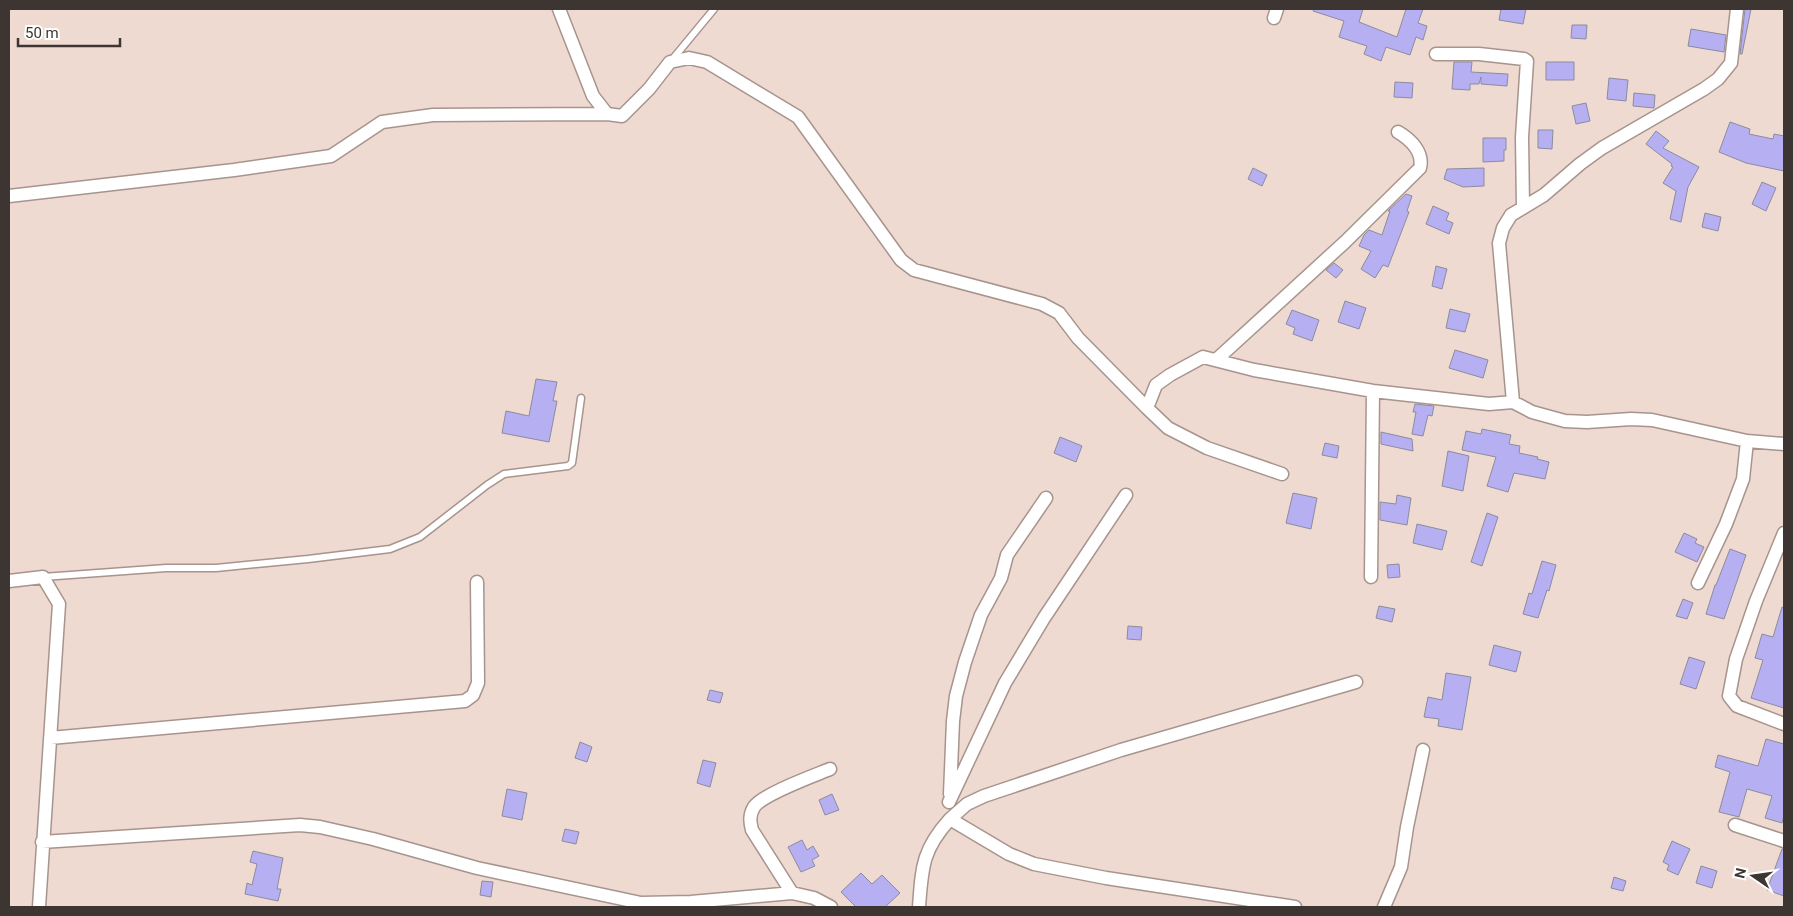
<svg xmlns="http://www.w3.org/2000/svg" width="1793" height="916" viewBox="0 0 1793 916" font-family="Roboto,sans-serif">
<rect width="100%" height="100%" fill="#efdad2"/>
<!-- building -->
<path fill="#b6b0f2" stroke="#8c8b9d" d="M1314 9H1363L1359 22 1397 37 1406 9H1423L1418 23 1427 26 1423 40 1416 37 1410 55 1386 47 1381 61 1364 54 1367 46 1339 37 1344 21 1313 11Z
M1501 9H1526L1523 24 1499 20Z
M1745 9H1751L1742 54H1740Z
M1572 25H1587L1586 39 1571 38Z
M1691 29 1726 35 1724 52 1688 46Z
M1454 62H1472L1471 72 1508 74 1507 86 1481 84V77L1479 84H1470V90L1452 89Z
M1546 62H1574V80H1546Z
M1609 78 1628 80 1626 101 1607 99Z
M1395 82 1413 83 1412 98 1394 97Z
M1634 93 1655 95 1654 108 1633 106Z
M1586 103 1590 121 1576 124 1572 106Z
M1730 122 1750 129 1749 134 1773 139 1774 134 1784 136V171L1746 163 1719 152Z
M1538 130H1553L1552 149 1538 148Z
M1656 131 1669 141 1663 148 1699 167 1688 187 1681 222 1670 219 1676 191 1663 183 1673 167 1671 166 1672 164 1646 144Z
M1483 138H1506V150H1504V161L1483 162Z
M1253 168 1267 175 1262 186 1248 179Z
M1484 168V186L1463 187 1444 179 1447 169Z
M1762 182 1776 188 1766 211 1752 204Z
M1406 194 1412 196 1407 211 1409 212 1388 267 1383 265 1375 278 1361 269 1371 251 1359 246 1364 235 1369 230 1382 235 1390 211H1388Z
M1433 206 1449 213 1446 220 1453 223 1449 234 1426 224Z
M1705 213 1721 217 1718 231 1702 227Z
M1334 263 1343 270 1336 278 1326 270Z
M1436 266 1447 269 1442 289 1432 286Z
M1345 301 1366 308 1359 329 1338 322Z
M1450 309 1470 314 1465 332 1446 328Z
M1292 310 1319 320 1312 341 1293 334 1295 328 1286 324Z
M1455 350 1488 360 1483 378 1449 368Z
M536 379 557 382 553 401H557L549 442 502 433 506 411 529 416Z
M1415 404 1434 406 1432 416 1428 415 1423 436 1412 434 1416 412H1413Z
M1482 429 1511 435 1509 444 1520 446 1519 453 1538 457 1537 459 1549 462 1545 479 1514 473 1508 492 1487 486 1496 457 1462 450 1466 431 1481 434Z
M1381 432 1412 439 1413 451 1381 444Z
M1060 437 1082 446 1076 462 1054 453Z
M1325 443 1339 446 1337 458 1322 455Z
M1448 451 1469 456 1463 491 1442 486Z
M1293 493 1317 498 1311 529 1286 523Z
M1397 495 1411 498 1407 525 1380 520V502L1396 504Z
M1487 513 1498 517 1482 566 1471 562Z
M1417 524 1447 531 1442 550 1413 543Z
M1684 533 1697 539 1695 543 1704 547 1697 562 1675 552Z
M1730 549 1746 555 1724 619 1706 614 1715 585H1716Z
M1542 561 1556 565 1549 591 1547 590 1538 618 1523 614 1529 593 1532 594Z
M1399 564 1400 577 1388 578 1387 565Z
M1683 599 1693 603 1687 619 1676 616Z
M1379 606 1395 609 1392 622 1376 618Z
M1782 607 1784 608V708L1751 698 1763 660 1755 658 1762 634 1773 637Z
M1128 626 1142 627 1141 640 1127 639Z
M1494 645 1521 652 1516 672 1489 665Z
M1689 657 1705 662 1696 689 1680 684Z
M1446 673 1471 677 1462 730 1438 726 1439 719 1424 717 1428 697 1442 700Z
M710 690 723 693 720 703 707 700Z
M1766 739 1784 744V815L1782 823 1765 818 1772 796 1747 789 1739 817 1719 812 1730 772 1715 767 1718 755 1758 766Z
M580 742 592 747 587 762 575 758Z
M703 760 716 763 710 787 697 783Z
M507 789 527 793 522 820 502 816Z
M832 794 839 810 825 815 819 800Z
M565 829 579 832 576 844 562 841Z
M802 840 807 850 813 846 819 856 812 860 815 866 801 872 788 847Z
M1672 841 1690 849 1678 875 1667 870 1669 865 1663 862Z
M1782 849H1784V896L1767 890Z
M253 851 283 858 277 889H281L278 901 245 894 247 883 252 885 257 864 250 862Z
M1701 866 1717 871 1712 888 1696 883Z
M861 873 872 884 882 875 900 893 885 907H856L841 892Z
M1614 877 1626 881 1623 891 1611 888Z
M482 881 493 882 491 897 480 895Z"/>
<g fill="none" stroke-linecap="round" stroke-linejoin="round">
<!-- service casing -->
<g stroke="#a7948c" stroke-width="9">
<path id="service" d="M671 61 714 9
M43 577 166 568H216L308 559 390 549 420 537 487 485 504 474 568 466 572 463 581 398"/>
</g>
<!-- minor casing -->
<g stroke="#a7948c" stroke-width="15">
<path id="minor" d="M559 9 593 96 607 114 622 116 649 89 670 62 689 58 707 62 798 117 901 260 914 270 1042 304 1059 313 1078 338 1147 408 1156 385 1170 375 1203 357 1254 370 1373 391 1489 404 1513 402 1532 412 1565 421 1587 422 1631 419 1652 420 1747 441 1784 444
M1274 18 1277 9
M1436 54H1479L1524 59 1527 61 1522 137 1523 207
M9 196 234 170 331 156 382 122 433 115 607 114
M1216 360 1345 242 1420 168C1424 152 1410 139 1398 132
M1513 402 1499 243 1503 228 1511 215 1544 195 1580 164 1602 148 1704 89 1718 79 1731 63 1737 9
M1147 408 1168 428 1207 448 1282 474
M1784 533 1756 601 1736 659 1729 696 1737 706 1784 724
M1371 577 1373 391
M9 581 43 577 59 604 39 907
M1698 583 1726 524 1743 479 1747 441
M50 738 465 701 473 695 478 683 477 582
M950 794 953 721 956 696 965 662 981 615 1001 578 1007 555 1046 498
M949 802 1005 683 1044 618 1126 495
M950 819 967 804 984 796 1121 750 1356 682
M1735 825 1784 841
M42 842 300 825 320 827 373 839 477 868 641 903 691 902 792 893 814 898 831 907
M792 893 752 830C750 822 749 815 754 807 763 794 813 776 830 769
M919 907C922 867 922 850 950 819L1009 854 1034 864 1106 878 1295 907
M1384 907 1401 867 1407 827 1423 750"/>
</g>
<!-- service -->
<use href="#service" stroke="#fff" stroke-width="6"/>
<!-- minor -->
<use href="#minor" stroke="#fff" stroke-width="12"/>
</g>
<!-- border -->
<rect width="1793" height="916" fill="none" stroke="#3c3531" stroke-width="20"/>
<!-- north arrow -->
<g transform="translate(1753 876) rotate(283)" stroke="#ffffff" stroke-width="4" paint-order="stroke">
<path d="M0-4L9 19L0 12L-9 19Z" fill="#3c3531"/>
<text y="-8" font-size="14" font-weight="bold" text-anchor="middle" fill="#3c3531">N</text>
</g>
<!-- scale -->
<path d="M18 38v8h102v-8" fill="none" stroke="#3c3531" stroke-width="2.5"/>
<text x="25" y="38" font-size="15" fill="#3c3531" stroke="#ffffff" stroke-width="4" paint-order="stroke">50 m</text>
</svg>
